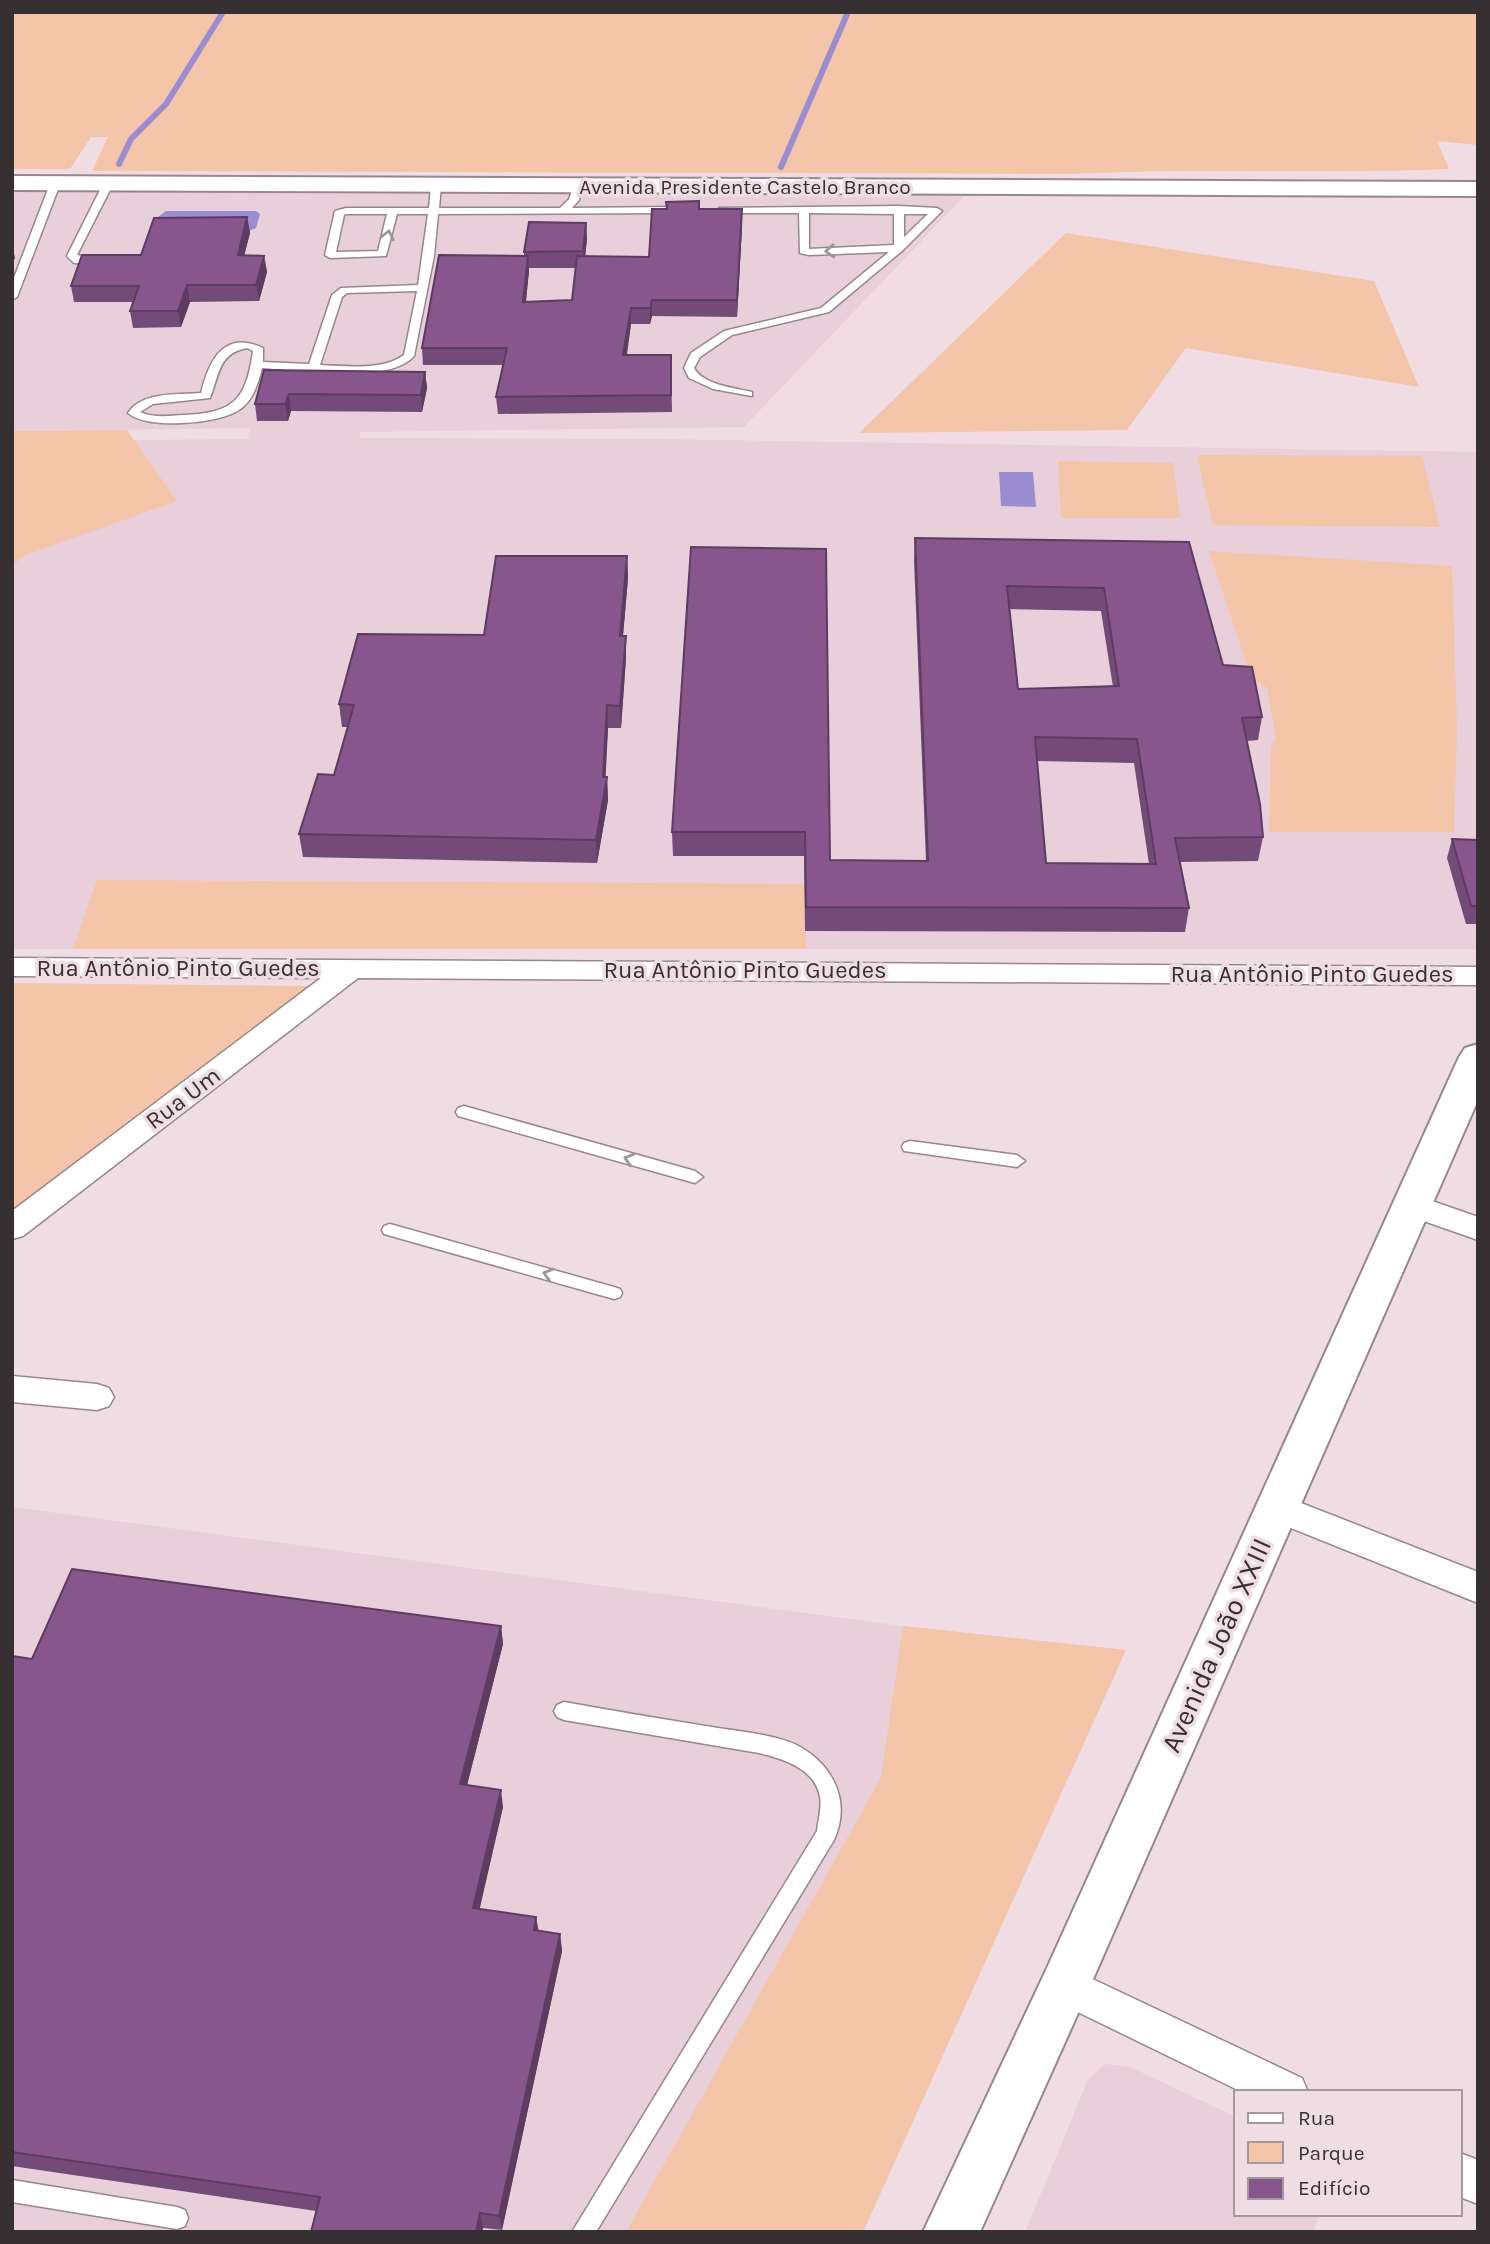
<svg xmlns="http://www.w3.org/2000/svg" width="1490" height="2244" viewBox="0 0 1490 2244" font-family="Karla,sans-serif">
<rect width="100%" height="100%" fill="#efdde3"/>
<!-- built -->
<path fill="#e8cfd9" d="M12 190 325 194 968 192 744 427 361 432 359 438 658 439 1478 452V949H12V441L255 439 248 438 250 428 12 431Z
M12 1507 903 1626 1126 1650 863 2232H12Z
M1105 2064 1130 2067 1236 2117V2214H1319L1313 2232H1025L1088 2080Z"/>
<!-- green -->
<path fill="#f4c5a8" d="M12 12H1478V145L1437 141 1449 169C1323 174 1196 168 1070 174L92 171 108 137H91L70 169H12Z
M1066 233 1374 281 1419 387 1186 348 1127 430 859 433Z
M127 430 177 501 26 555 12 565V431Z
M1197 455 1422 456 1440 527 1213 525Z
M1058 461 1173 463 1180 518H1061Z
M1209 551 1452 566 1457 729 1454 832H1269L1271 747 1276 738 1267 688 1251 677Z
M97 880 805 884 806 949H73Z
M12 983 309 986 12 1210Z
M903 1626 1126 1650 863 2232H626L881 1778Z"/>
<!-- water -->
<path fill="#9b8dd1" d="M166 211H256L260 214 256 228 246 232 151 229 154 220Z
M999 472H1033L1036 507 1001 506Z"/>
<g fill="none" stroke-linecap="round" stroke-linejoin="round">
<!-- stream -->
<path stroke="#9b8dd1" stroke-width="6" d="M119 164 131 139 166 104 223 12
M781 167 848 12"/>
<!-- lane casing -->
<g stroke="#97878d" stroke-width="3">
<path id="lane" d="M55 181 60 184 17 297 12 300V283L50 184Z
M108 181 113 184 77 255 104 261 99 264 74 263 67 256 103 184Z
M436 183 441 186 439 208H560L569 199 574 185 577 184 582 187 579 200 572 208 672 207 677 210 672 213 438 214 434 256 414 356C388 385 299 370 262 368 258 384 253 401 239 410 218 424 147 430 128 413 142 391 178 395 201 393 209 360 224 330 263 348V362L309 364 332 295 341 288 418 285 428 214H397L386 256 330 258 325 255 335 211 346 208H429L431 186ZM346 214H387L378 251 336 252 344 215ZM417 291 404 355C382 371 346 366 320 365L342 297 347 293ZM247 348 253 351C246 401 233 413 183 415 169 416 153 418 140 412L153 404 210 398C219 376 218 353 247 348Z
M899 206 937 208 942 211 903 250 829 312 732 335 700 357 694 368C703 385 735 388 752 392V396L713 389 689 378 684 368 691 353 724 331 821 308 889 252 809 255 800 253 799 213H723L718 210 719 208ZM809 213 894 214V245L809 249ZM904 214H928L904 237Z
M464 1106 695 1171 703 1177 695 1183 458 1116 456 1112 458 1108Z
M910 1141 1017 1155 1025 1161 1017 1167 904 1151 902 1147 904 1143Z
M390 1224 614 1287 620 1289 622 1293 620 1297 614 1299 384 1234 382 1230 384 1226Z
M564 1702C615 1711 667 1720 718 1728 742 1732 781 1735 802 1748 834 1767 851 1803 834 1840L596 2232H572L817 1831C818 1821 822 1807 820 1797 815 1768 783 1759 759 1753L564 1720 557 1717 554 1711 557 1705Z
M12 2180 177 2207 185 2210 188 2218 185 2226 177 2229 12 2202Z"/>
</g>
<!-- street casing -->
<g stroke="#97878d" stroke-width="3">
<path id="street" d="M12 958 1478 967V985L358 978 23 1236 12 1239V1211L321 978 12 976Z
M1412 1194 1478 1217V1240L1401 1213 1397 1205 1401 1197Z
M12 1376 97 1384 109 1388 114 1397 109 1406 97 1410 12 1402Z
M1278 1494 1478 1572V1603L1266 1518 1261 1508 1266 1498Z
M1065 1966 1302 2078 1308 2092H1242L1051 1999 1045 1985 1051 1971Z
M1460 2153 1478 2160V2204L1460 2197Z"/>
</g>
<!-- secondary casing -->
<g stroke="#97878d" stroke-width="4">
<path id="secondary" d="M12 176 1478 182V196L12 190Z
M1478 1044V1100L1083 2002 980 2232H923L1047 1968 1459 1057 1465 1048Z"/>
</g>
<!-- lane -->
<use href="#lane" fill="#fff" fill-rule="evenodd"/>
<!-- street -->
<use href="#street" fill="#fff" fill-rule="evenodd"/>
<!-- secondary -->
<use href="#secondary" fill="#fff" fill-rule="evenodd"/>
</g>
<!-- wall -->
<path fill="#734a78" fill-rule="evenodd" d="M666 202 699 209 742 225 737 317 652 316 650 324H631L627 355H671L672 412 498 414 496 397 503 365H423L422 348 524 256V252L586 223 587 239 585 256 649 257 667 209ZM529 268H576L572 300 526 302Z
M247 217 250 233 244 255 264 256 267 272 259 301 190 302 181 327 133 328 130 311 133 302H74L71 286 141 255Z
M264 370 425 372 427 388 422 412 291 411 288 421H257L255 404Z
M915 538 1189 542 1223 665 1262 717 1258 740 1247 741 1263 837 1258 861 1180 862 1189 908 1185 932 805 931 804 856H673L672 832 691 547 830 860 926 861 914 561ZM1009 609 1101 611 1113 687 1018 689ZM1037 761 1134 763 1149 864 1046 863Z
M627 556 628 578 623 636 626 658 621 728H608L605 777H607L608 800 597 863 303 857 299 834 334 775 348 727H342L339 704 484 635Z
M1452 839 1478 840V924H1466L1447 858Z
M501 1626 503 1644 467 1785 503 1807 479 1909 536 1917 538 1930 560 1934 562 1951 502 2230 483 2228 482 2232H311L316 2211 12 2166V1656L32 1659Z"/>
<!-- shaded-wall -->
<path fill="#5e3c62" d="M742 209V225L737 317V300Z
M247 217 250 233 240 272 238 255Z
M586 223 587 239 584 268 583 251Z
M12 244 15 258 12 265Z
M264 256 267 272 259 301 256 285Z
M528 256 529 272 524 318 523 302Z
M187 285 190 302 181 327 178 311Z
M652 300V316L650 324V308Z
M631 308V324L624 371 623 355Z
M425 372 427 388 422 412 421 395Z
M289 394 291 411 288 421 285 404Z
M627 556 628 578 621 658 620 636Z
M626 636V658L621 728 620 706Z
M607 705 608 728 605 790 607 777 608 800 597 863 596 840 603 777Z
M501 1626 503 1644 463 1801 460 1784Z
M501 1790 503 1807 476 1925 473 1908Z
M536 1917 539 1933 534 1930Z
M560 1934 562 1951 502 2230 499 2216Z
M480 2213 483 2228 482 2232H476Z"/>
<!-- building -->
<path fill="#86568c" stroke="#5e3c62" stroke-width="2" fill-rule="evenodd" d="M699 201V209H742L737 300H652L650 308H631L623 355H671V395L496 397 507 348H422L439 255 528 256 523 302 572 300 577 256 649 257 652 209H667L666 202Z
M247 217 238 255 264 256 256 285H187L178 311H130L139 286H71L82 255H141L154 218Z
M529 222 586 223 583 251 524 252Z
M264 370 425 372 421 395 289 394 285 404H255Z
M915 538 1189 542 1223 665 1252 667 1262 717 1242 718 1260 804 1263 837 1175 838 1189 908 806 907 805 832H672L691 547 826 549 830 860 928 861ZM1007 586 1104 588 1119 686 1018 689ZM1035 737 1137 739 1156 864 1046 863Z
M496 556H627L620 636H626L620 706 607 705 603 777H607L596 840 299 834 318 774 334 775 354 705 339 704 358 634 484 635Z
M1452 839 1478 840V906H1471Z
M72 1569 501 1626 460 1784 501 1790 473 1908 536 1917 534 1930 560 1934 499 2216 480 2213 476 2232H311L320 2197 12 2152V1656L32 1659Z"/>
<!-- one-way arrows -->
<defs><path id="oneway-chevron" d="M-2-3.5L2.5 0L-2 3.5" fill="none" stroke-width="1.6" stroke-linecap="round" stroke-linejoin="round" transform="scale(1.75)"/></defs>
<g stroke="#9b9898">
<use href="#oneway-chevron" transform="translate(388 235) rotate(-77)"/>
<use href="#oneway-chevron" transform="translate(830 251) rotate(177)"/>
<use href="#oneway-chevron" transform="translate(629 1159) rotate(-164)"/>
<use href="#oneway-chevron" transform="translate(548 1274) rotate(-164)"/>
</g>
<g text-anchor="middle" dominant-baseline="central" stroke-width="7" stroke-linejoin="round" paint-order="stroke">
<!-- far-street labels -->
<g font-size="21" fill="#373032" stroke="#efdde3">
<text x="745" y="187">Avenida Presidente Castelo Branco</text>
</g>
<!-- street labels -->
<g font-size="24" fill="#373032" stroke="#efdde3">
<text x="178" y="968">Rua Antônio Pinto Guedes</text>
<text x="745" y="970">Rua Antônio Pinto Guedes</text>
<text x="1312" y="974">Rua Antônio Pinto Guedes</text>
<text transform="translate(183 1098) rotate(-37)">Rua Um</text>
</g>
<!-- near-street labels -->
<g font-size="28" fill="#373032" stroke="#efdde3">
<text transform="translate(1216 1645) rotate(-66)">Avenida João XXIII</text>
</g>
</g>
<!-- border -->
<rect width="1490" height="2244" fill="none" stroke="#373032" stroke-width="28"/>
<!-- legend -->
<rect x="1234" y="2090" width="228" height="126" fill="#efdde3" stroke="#a5989c" stroke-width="2"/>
<rect x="1248" y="2113" width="35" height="10" fill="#ffffff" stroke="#a5989c" stroke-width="2"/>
<text x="1298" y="2125" font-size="21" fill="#373032">Rua</text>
<rect x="1248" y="2142" width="35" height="21" fill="#f4c5a8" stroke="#a5989c" stroke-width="2"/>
<text x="1298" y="2160" font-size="21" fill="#373032">Parque</text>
<rect x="1248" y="2178" width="35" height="21" fill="#86568c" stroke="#a5989c" stroke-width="2"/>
<text x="1298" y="2195" font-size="21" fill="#373032">Edifício</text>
</svg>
